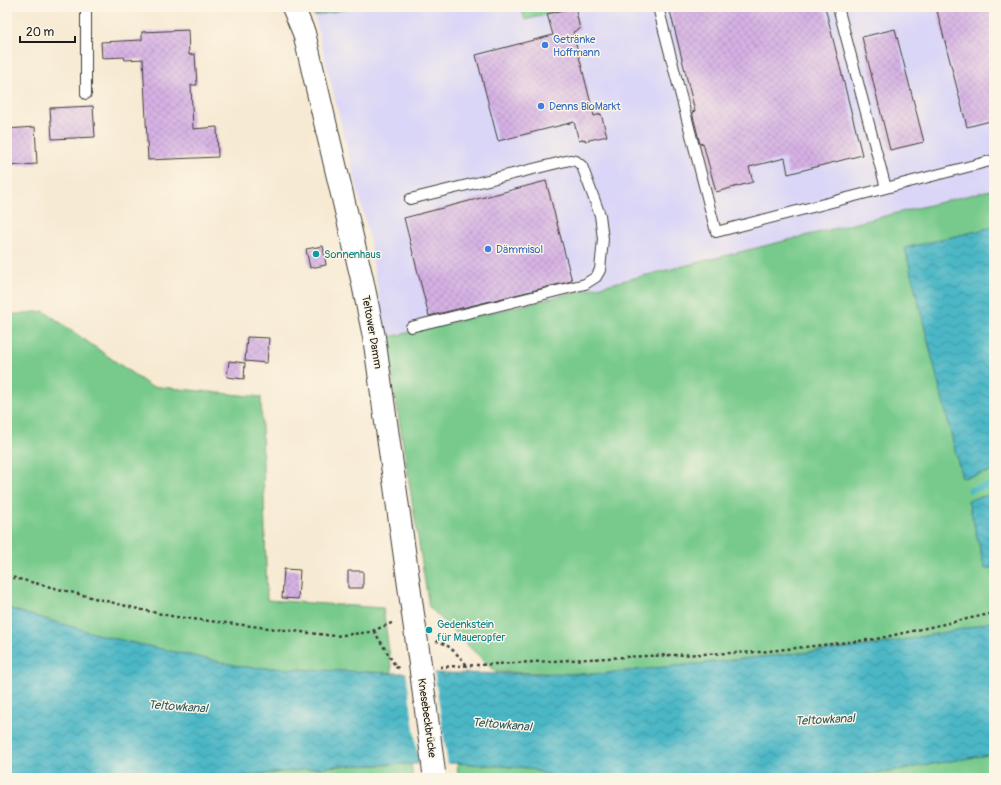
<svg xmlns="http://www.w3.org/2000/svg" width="1001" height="785" viewBox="0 0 1001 785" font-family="Pangolin,sans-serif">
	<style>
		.built { fill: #dad6f7 }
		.green { fill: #78ca8c; stroke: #4a7354 }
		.water { fill: url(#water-waves); stroke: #346a71 }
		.pier { fill: #f7ead3 }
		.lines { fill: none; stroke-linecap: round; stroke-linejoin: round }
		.stream { stroke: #4bb7c6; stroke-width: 5.5 }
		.building { fill: url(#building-cross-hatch) }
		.service-casing { stroke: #3d3b37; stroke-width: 12 }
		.secondary-casing { stroke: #3d3b37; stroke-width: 24 }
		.path { stroke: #3d3b37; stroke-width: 2.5; stroke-dasharray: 3 3; stroke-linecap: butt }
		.service { stroke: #fff; stroke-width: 10 }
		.secondary { stroke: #fff; stroke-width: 22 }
		.secondary-bridge-casing { stroke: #3d3b37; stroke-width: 24; stroke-linecap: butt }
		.secondary-bridge { stroke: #fff; stroke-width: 22 }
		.shop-dot { fill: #3f7fe0; stroke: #fcf5e5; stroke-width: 1.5 }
		.culture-dot { fill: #0f9aa8; stroke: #fcf5e5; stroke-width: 1.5 }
		.labels { text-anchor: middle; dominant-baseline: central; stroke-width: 3; stroke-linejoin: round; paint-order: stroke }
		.shop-label { font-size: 11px; fill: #366cbe; stroke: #fcf5e5; text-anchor: start }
		.culture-label { font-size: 11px; fill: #0d838f; stroke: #fcf5e5; text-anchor: start }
		.street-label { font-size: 11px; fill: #1c1c1c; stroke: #fcf5e5 }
		.water-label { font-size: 12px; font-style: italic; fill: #2f5a60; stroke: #fcf5e5 }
	</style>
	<defs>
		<pattern id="water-waves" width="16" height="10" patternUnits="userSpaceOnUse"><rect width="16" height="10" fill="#4bb7c6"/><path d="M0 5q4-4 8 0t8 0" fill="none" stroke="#3e94a0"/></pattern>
		<pattern id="building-cross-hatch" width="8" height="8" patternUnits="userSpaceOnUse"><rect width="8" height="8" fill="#d5b1e4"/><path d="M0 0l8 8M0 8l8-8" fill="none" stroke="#b698c3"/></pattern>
	</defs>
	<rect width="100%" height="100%" fill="#fcf5e5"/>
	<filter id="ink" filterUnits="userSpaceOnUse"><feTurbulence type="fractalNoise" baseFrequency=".025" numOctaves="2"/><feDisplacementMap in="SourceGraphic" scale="8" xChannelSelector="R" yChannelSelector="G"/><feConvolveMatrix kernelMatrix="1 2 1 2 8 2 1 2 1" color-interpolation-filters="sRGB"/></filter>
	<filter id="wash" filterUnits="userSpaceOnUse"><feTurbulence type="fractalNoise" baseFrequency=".012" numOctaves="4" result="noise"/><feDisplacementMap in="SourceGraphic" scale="16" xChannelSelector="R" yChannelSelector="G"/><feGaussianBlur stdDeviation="0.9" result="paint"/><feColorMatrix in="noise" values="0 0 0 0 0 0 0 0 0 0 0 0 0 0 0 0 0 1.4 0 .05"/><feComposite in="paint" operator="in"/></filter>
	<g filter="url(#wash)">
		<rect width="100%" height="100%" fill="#f7ead3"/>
		<!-- built -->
		<path class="built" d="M312 7H994V189L643 276 386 338 368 232Z"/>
		<!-- green -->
		<path class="green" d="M312 7H351V8L314 16Z
			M521 7H575L525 20Z
			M994 189V227L905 248 962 478 994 471V494L968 500 985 569 994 567V621L963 629 877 645 599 674 495 672 429 607 386 338 643 276Z
			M44 311 150 386 261 397 267 600 383 608 392 673 243 667 107 637 7 608V315Z
			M994 754V778H846Z
			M457 763 528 768 557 778H458Z
			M411 764 413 778H227L336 766Z"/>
		<!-- water -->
		<path class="water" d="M994 227V471L962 478 905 248Z
			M994 494V567L985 569 968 500Z
			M7 608 107 637 243 667 392 673 599 674 877 645 963 629 994 621V754L846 778H557L528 768 457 763 336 766 227 778H7Z"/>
		<!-- pier -->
		<path class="pier" d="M406 671H434L448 765 419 766Z"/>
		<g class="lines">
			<!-- stream -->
			<path class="stream" d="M970 490 994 484"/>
		</g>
		<g id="blocks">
			<!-- building -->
			<path class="building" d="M575 7 580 29 573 32 594 116 601 114 607 136 585 141V139L579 141 574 122 498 141 476 55 553 35 547 14Z
				M669 7H825L862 155 788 174 785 158 749 167 753 182 716 192 703 143 700 144 692 112 695 111Z
				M936 7H994V120L967 127Z
				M895 29 924 142 890 150 862 37Z
				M188 30 189 55 195 54 197 85H191L193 129 217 127 218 157 148 160 143 59 125 60 124 57 102 58 101 42 142 40V32Z
				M93 106 95 137 52 139 50 108Z
				M35 127 37 164 7 166V129Z
				M546 181 572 281 429 316 404 218Z
				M323 246 326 265 310 268 306 249Z
				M247 337 269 338 267 363 245 361Z
				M229 361 245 363 244 379 227 377Z
				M284 569 300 570 298 599 282 598Z
				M348 571H363V588H348Z"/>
		</g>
	</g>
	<g filter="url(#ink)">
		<use href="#blocks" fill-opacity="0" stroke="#3d3b37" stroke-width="1"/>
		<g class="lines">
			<defs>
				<path id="service" d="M86 7V94
					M658 7 716 232 994 160
					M838 7 886 188
					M410 199 570 160 576 161 582 166 600 215 603 239 600 270 596 277 585 284 411 327"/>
				<path id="secondary" d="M293 7 304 33 362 279 374 337 420 664"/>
			</defs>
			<!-- service casing -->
			<use href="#service" class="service-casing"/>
			<!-- secondary casing -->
			<use href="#secondary" class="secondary-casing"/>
			<!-- path -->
			<path class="path" d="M7 576 138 609 176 617 335 636 370 632 394 622
				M374 631 396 667 401 669
				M436 641C449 643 459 657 468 666
				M440 667 645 656 760 652 876 639 994 613"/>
			<!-- service -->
			<use href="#service" class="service"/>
			<!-- secondary -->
			<use href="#secondary" class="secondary"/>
			<defs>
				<path id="secondary-bridge" d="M420 664 434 772"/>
			</defs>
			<!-- secondary-bridge casing -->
			<use href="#secondary-bridge" class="secondary-bridge-casing"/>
			<!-- secondary-bridge -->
			<use href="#secondary-bridge" class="secondary-bridge"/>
		</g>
	</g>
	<!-- markers -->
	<g class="shop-dot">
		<circle cx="545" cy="45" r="4"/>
		<circle cx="541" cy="106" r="4"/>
		<circle cx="488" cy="249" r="4"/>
	</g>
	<g class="culture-dot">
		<circle cx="316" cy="254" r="4"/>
		<circle cx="429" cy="630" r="4"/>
	</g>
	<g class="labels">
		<!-- shop labels -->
		<g class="shop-label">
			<text x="553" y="39">Getränke<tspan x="553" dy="13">Hoffmann</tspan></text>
			<text x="549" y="106">Denns BioMarkt</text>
			<text x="496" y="249">Dämmisol</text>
		</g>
		<!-- culture labels -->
		<g class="culture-label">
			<text x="324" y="254">Sonnenhaus</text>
			<text x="437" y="624">Gedenkstein<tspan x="437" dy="13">für Maueropfer</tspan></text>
		</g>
		<!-- street labels -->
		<g class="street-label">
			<text transform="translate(372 332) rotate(80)">Teltower Damm</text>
			<text transform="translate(427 718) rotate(82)">Knesebeckbrücke</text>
		</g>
		<!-- water labels -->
		<g class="water-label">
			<text transform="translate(178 707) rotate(4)">Teltowkanal</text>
			<text transform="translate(825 720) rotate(-3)">Teltowkanal</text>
			<text transform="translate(502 725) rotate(5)">Teltowkanal</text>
		</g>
	</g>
	<!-- margin -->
	<rect width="1001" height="785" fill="none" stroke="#fcf5e5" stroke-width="24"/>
	<!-- scale -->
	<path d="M20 36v6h55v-6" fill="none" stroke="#1c1c1c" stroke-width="2"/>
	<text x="26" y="36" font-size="12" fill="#1c1c1c" stroke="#fcf5e5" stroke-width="3" paint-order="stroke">20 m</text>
</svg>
